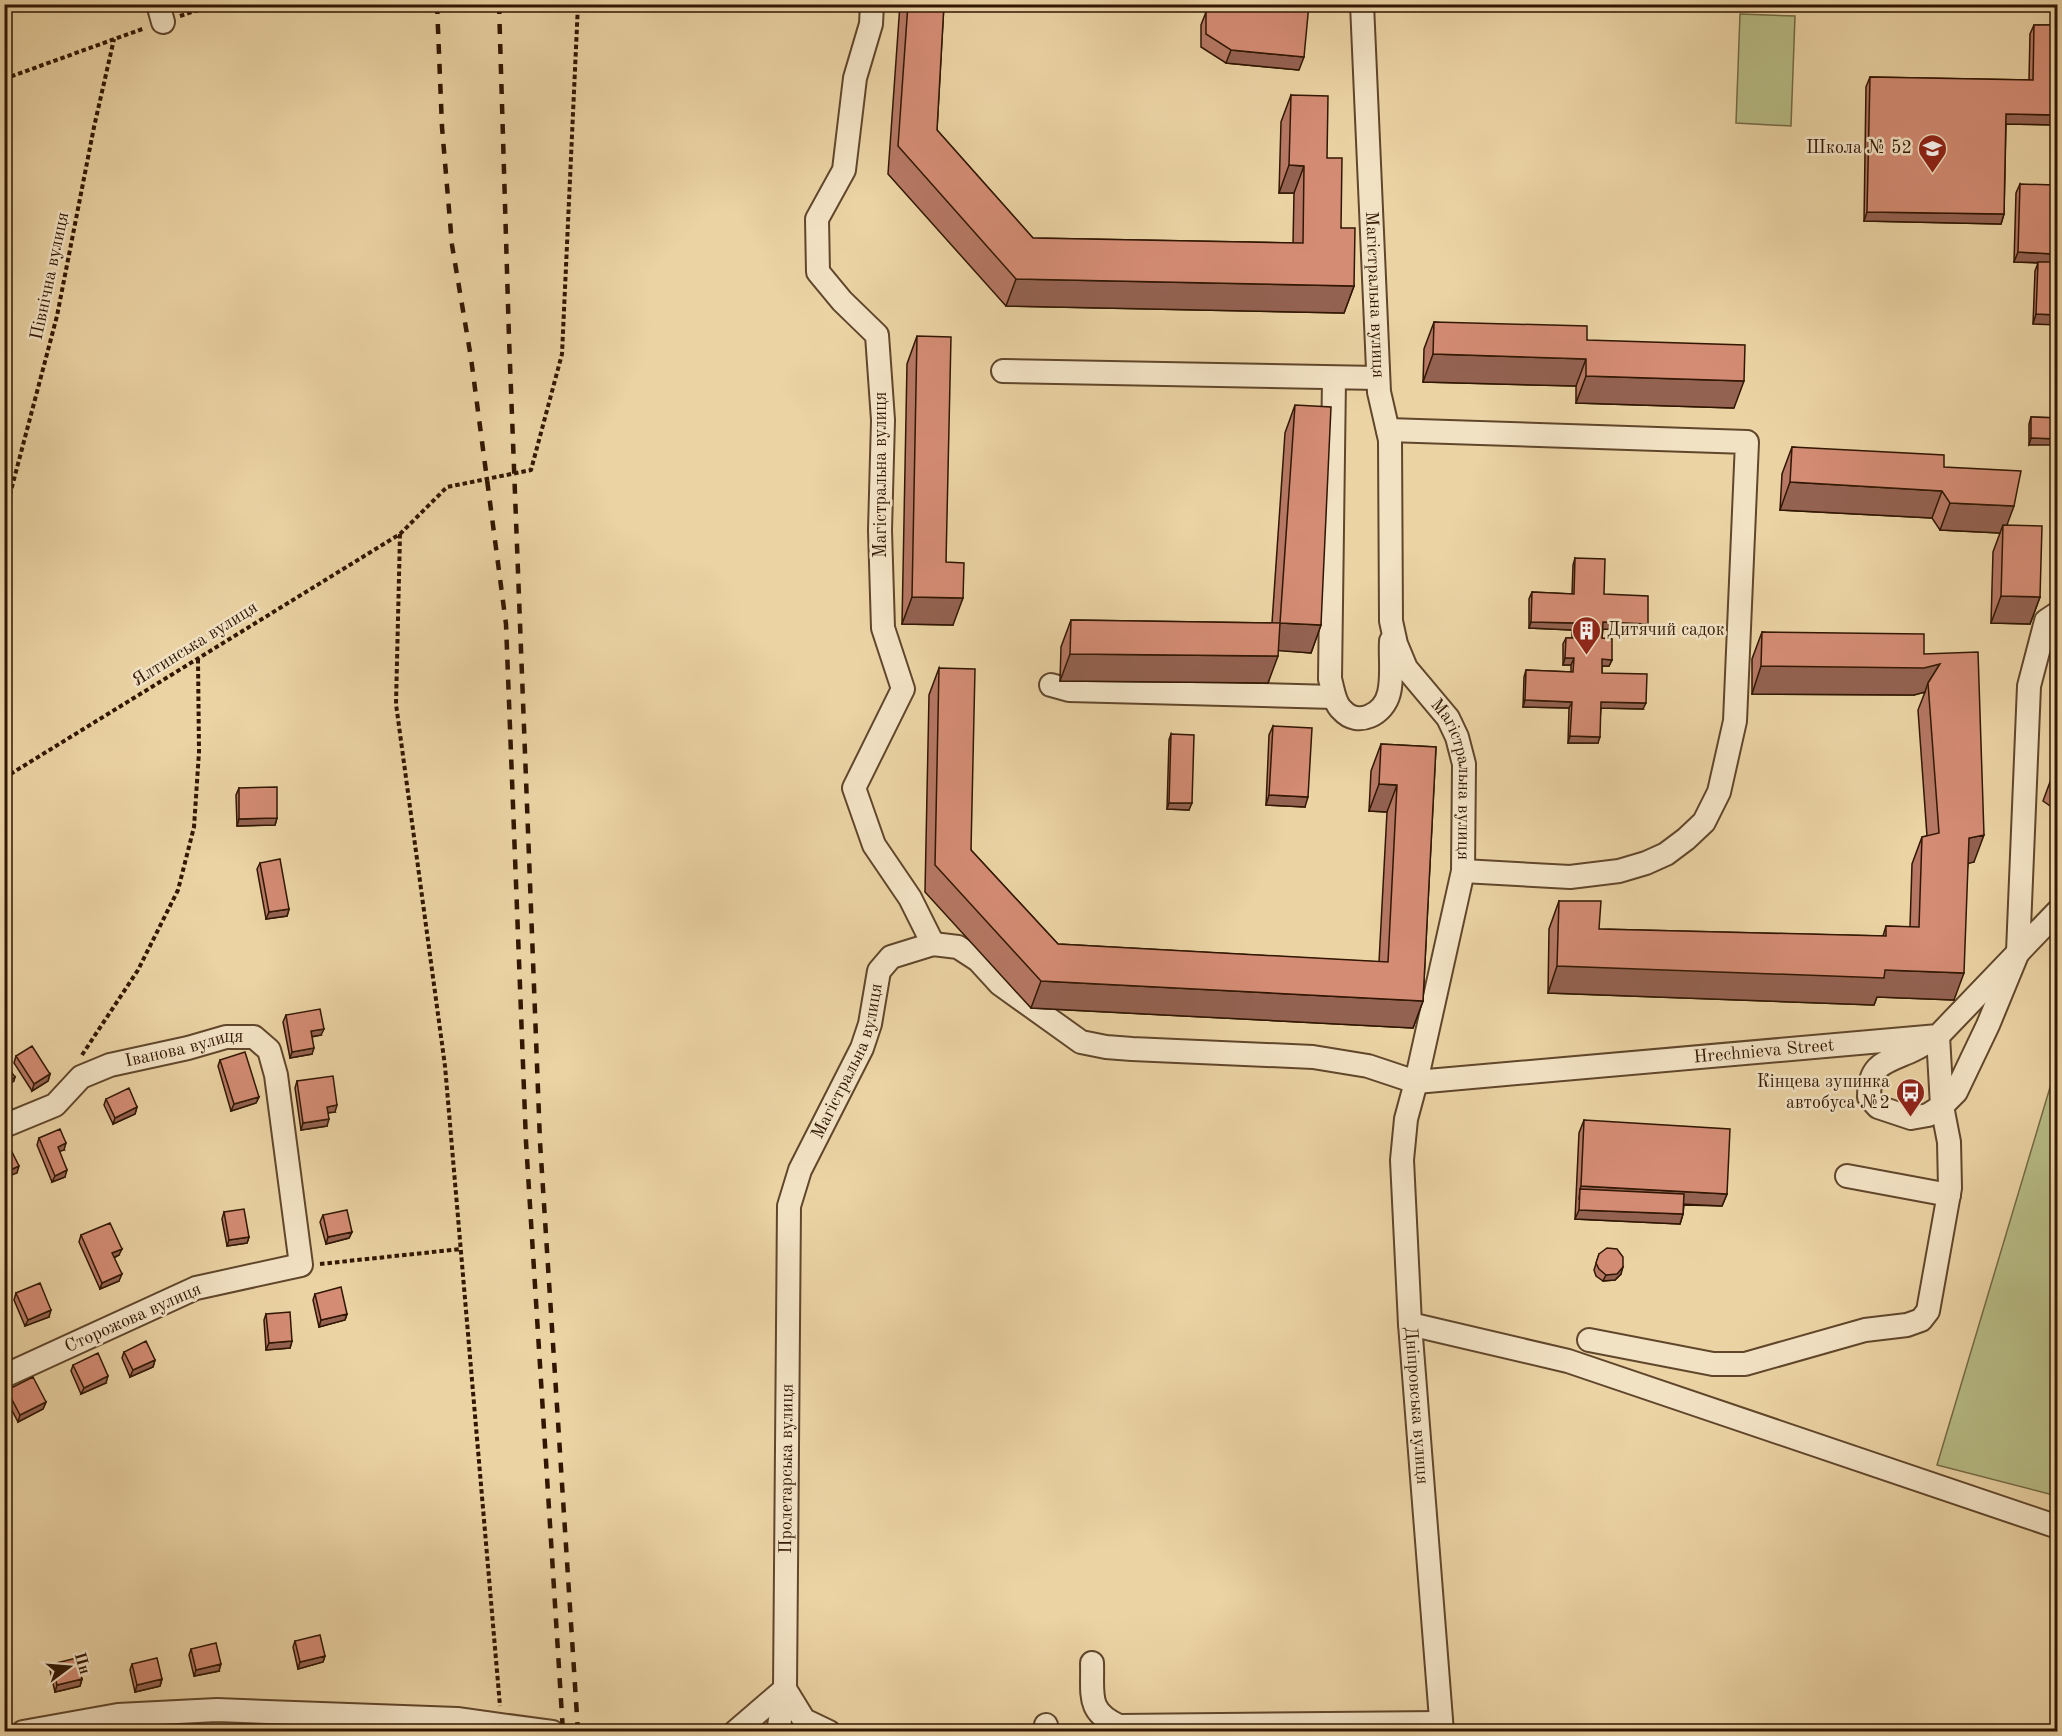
<svg xmlns="http://www.w3.org/2000/svg" width="2062" height="1736" viewBox="0 0 2062 1736" font-family="'Old Standard TT',serif">
	<style>
		.green { fill: #b7bc86; stroke: #746a44; stroke-width: 1.5 }
		.lines { fill: none; stroke-linecap: round; stroke-linejoin: round }
		.minor-casing { stroke: #60462b; stroke-width: 26 }
		.path { stroke: #311703; stroke-width: 4; stroke-dasharray: 4.5 3; stroke-linecap: butt }
		.minor { stroke: #f2e2c4; stroke-width: 22 }
		.rail { stroke: #311703; stroke-width: 4.5; stroke-dasharray: 10 10; stroke-linecap: butt }
		.wall { fill: #b67864; stroke: #311703; stroke-width: 1.5 }
		.shaded-wall { fill: #946251; stroke: #311703; stroke-width: 1.5 }
		.building { fill: #d48c74; stroke: #311703; stroke-width: 1.5 }
		.labels { text-anchor: middle; dominant-baseline: central; stroke-width: 5; stroke-linejoin: round; paint-order: stroke }
		.poi-label { font-size: 18px; fill: #311703; stroke: #f2e2c4; text-anchor: end }
		.street-label { font-size: 18px; fill: #311703; stroke: #f2e2c4 }
	</style>
	<rect width="100%" height="100%" fill="#ebd3a4"/>
	<filter id="stains"><feTurbulence type="fractalNoise" baseFrequency=".00333" numOctaves="4"/><feColorMatrix values="0 0 0 0 .2 0 0 0 0 .09 0 0 0 0 .02 0 0 0 .5 -.17"/></filter>
	<radialGradient id="worn" r=".72"><stop offset=".6" stop-color="#630" stop-opacity="0"/><stop offset="1" stop-color="#630" stop-opacity=".3"/></radialGradient>
	<!-- green -->
	<path class="green" d="M1740 14 1795 16 1791 126 1736 123Z
		M2057 1064V1496L1937 1465Z"/>
	<g class="lines">
		<defs>
			<g id="minor">
				<path d="M158 4 163 22"/>
				<path d="M872 4 871 24 855 78 844 170 817 219 818 272 842 301 877 335 883 420 880 530 883 628 903 689 854 788 874 845 910 898 933 944"/>
				<path id="s1" d="M1362 4 1379 392 1390 440 1391 621 1396 644 1406 668 1448 718 1457 737 1464 764 1463 871 1416 1082 1406 1119 1402 1160 1410 1324 1442 1732"/>
				<path d="M1003 371 1378 378"/>
				<path d="M1334 379 1330 679C1333 689 1334 703 1342 710 1358 728 1384 714 1389 693 1393 677 1390 657 1391 641"/>
				<path d="M1388 430 1747 442 1735 721 1719 792 1704 822 1686 839 1666 854 1646 863 1619 871 1570 877 1463 871"/>
				<path d="M1051 685 1069 690 1334 697"/>
				<path id="s2" d="M4 1126 55 1105 81 1077 110 1065 188 1048 226 1037H254L269 1050 276 1075 301 1265 196 1288 4 1376"/>
				<path d="M1847 1176 1949 1195"/>
				<path d="M1410 1324 1568 1361 2058 1527"/>
				<path d="M1589 1340 1713 1364H1745L1865 1330 1907 1325 1921 1320 1928 1311 1950 1188 1949 1142 1942 1106 1938 1036C1929 1041 1919 1048 1909 1052 1883 1063 1869 1065 1869 1097L1878 1107 1911 1118 1928 1115 1942 1106 1956 1092 1988 1025 2018 952 2029 686 2046 621 2058 613"/>
				<path d="M1092 1663C1093 1695 1086 1711 1119 1726L1441 1723"/>
				<path d="M23 1732 118 1715 217 1710 457 1719 552 1732"/>
				<path d="M735 1732 785 1689 804 1720 829 1732"/>
				<path id="s3" d="M778 1732 785 1689 789 1206 800 1170 862 1048 870 1024 879 971 891 957 933 944 958 947 978 960 1000 984 1081 1042 1106 1047 1132 1049 1313 1057 1368 1066 1416 1082 1938 1036 2058 911"/>
				<path d="M1045 1732 1046 1725"/>
			</g>
		</defs>
		<!-- minor casing -->
		<use href="#minor" class="minor-casing"/>
		<!-- path -->
		<path class="path" d="M180 16 216 4
			M4 79 145 28
			M4 517 57 316 94 127 114 39
			M400 534 396 704 445 1066 500 1706
			M4 778 400 534 447 487 531 470 562 354 578 4
			M82 1055 138 970 178 890 194 827 199 752 198 659
			M320 1264 461 1249"/>
		<!-- minor -->
		<use href="#minor" class="minor"/>
		<!-- rail -->
		<path class="rail" d="M437 4 442 127 452 245 471 358 506 624 526 1142 563 1732
			M499 4 509 338 540 1142 578 1732"/>
	</g>
	<!-- wall -->
	<path class="wall" d="M900 4H944L937 130 1033 238 1293 243 1294 193H1279L1281 122 1291 95 1327 158 1341 228 1354 286 1344 313 1006 306 888 174Z
		M1206 12 1299 70 1226 63 1201 47V25Z
		M2034 25H2058V125L2006 124 2004 214 2001 224 1864 221 1866 87 1870 77 2029 80 2030 34Z
		M2020 184 2050 262H2058L2033 324 2035 271 2038 263 2014 262 2016 193Z
		M1434 322 1587 340 1734 408 1576 403V386L1423 382 1424 349Z
		M917 336 946 562 953 625 902 624 907 364Z
		M1295 405 1321 625 1311 653 1278 650 1268 683 1060 681 1061 647 1071 620 1272 623 1285 433Z
		M2031 417 2058 418 2029 445V424Z
		M1792 447 1944 467 2007 525 2040 597 2030 624 1991 623 1993 552 2000 533 1940 530 1932 518 1780 510 1782 474Z
		M1575 558 1604 594 1645 630 1603 629 1602 638 1612 660 1609 666H1602V673L1643 709 1601 708 1598 743H1568L1569 708 1523 707 1524 677 1526 670 1571 672V665H1563V644L1566 638H1572V630L1529 628V599L1532 592 1572 594 1573 565Z
		M1762 632 1924 654 1974 862 1968 863 1954 1000 1877 997 1874 1005 1548 993 1549 929 1559 901 1599 929 1883 936 1886 926 1910 927 1912 864 1922 837 1927 836 1918 710 1925 692 1914 695 1752 694V659Z
		M939 668 971 850 1058 944 1379 962 1387 812 1369 811 1371 771 1381 744 1436 747 1423 1001 1413 1028 1031 1008 925 892 929 695Z
		M1273 726 1305 807 1266 805 1269 735Z
		M1171 734 1189 810 1167 809 1169 740Z
		M2058 776V815L2053 808 2043 801 2050 782Z
		M239 788 277 818 275 825 237 826 236 795Z
		M260 863 289 909 287 916 266 919 257 869Z
		M286 1015 321 1035 312 1037V1054L290 1058 283 1022Z
		M16 1056 50 1074 48 1081 32 1091 14 1063Z
		M220 1060 259 1097 256 1103 231 1111 218 1066Z
		M297 1081 335 1112 328 1113 327 1126 301 1130 295 1088Z
		M106 1099 137 1107 135 1114 113 1124 104 1105Z
		M1584 1120 1727 1194 1722 1206 1684 1205 1683 1214 1680 1224 1575 1219 1579 1133Z
		M39 1138 64 1150 59 1151 65 1177 52 1182 37 1145Z
		M224 1212 249 1237 247 1243 227 1246 222 1219Z
		M323 1215 352 1232 349 1238 326 1244 320 1222Z
		M81 1235 119 1255 114 1258 119 1281 100 1289 79 1242Z
		M1599 1254 1621 1274 1615 1280 1603 1281 1596 1276 1594 1270Z
		M16 1293 49 1317 25 1326 14 1300Z
		M315 1294 347 1314 345 1320 319 1327 313 1300Z
		M266 1314 292 1341 290 1348 266 1350 264 1320Z
		M124 1352 155 1360 153 1367 130 1377 122 1358Z
		M73 1365 106 1383 81 1394 71 1371Z
		M7 1390 46 1402 43 1409 18 1422 5 1397Z
		M295 1641 325 1656 323 1662 298 1669 293 1647Z
		M191 1649 219 1671 194 1676 189 1655Z
		M52 1664 82 1679 80 1686 55 1692 50 1670Z
		M132 1664 162 1679 160 1686 135 1692 130 1670Z"/>
	<!-- shaded-wall -->
	<path class="shaded-wall" d="M1231 50 1304 57 1299 70 1226 63Z
		M2006 114 2058 115V125L2003 124Z
		M1289 165 1304 166 1294 193H1279Z
		M1867 212 2004 214 2001 224 1864 221Z
		M2018 252 2053 254 2050 263 2014 262Z
		M1016 279 1354 286 1344 313 1006 306Z
		M2036 314 2058 315V325L2033 324Z
		M1433 354 1586 359 1576 386 1423 382Z
		M1586 376 1744 381 1734 408 1576 403Z
		M2031 438 2058 439V445H2029Z
		M1790 482 1942 491 1932 518 1780 510Z
		M1950 503 2014 506 2004 533 2003 525 2000 533 1940 530Z
		M2001 596 2040 597 2030 624 1991 623Z
		M912 597 963 598 953 625 902 624Z
		M1531 622 1575 623 1572 630 1529 628Z
		M1603 622 1648 624 1645 630 1600 629Z
		M1280 623 1321 625 1311 653 1270 650Z
		M1070 654 1278 656 1268 683 1060 681Z
		M1565 658H1574L1571 665H1563Z
		M1602 659 1612 660 1609 666H1600Z
		M1940 664 1928 683 1925 692 1914 695 1752 694 1761 666Z
		M1525 700 1572 702 1569 708 1523 707Z
		M1601 702 1646 703 1643 709 1599 708Z
		M1570 736 1600 737 1598 743H1568Z
		M1379 784 1397 785 1387 812 1369 811Z
		M1269 795 1308 797 1305 807 1266 805Z
		M1169 803H1192L1189 810 1167 809Z
		M277 818 275 825 237 826 239 819Z
		M1984 835 1974 862 1959 866 1969 838Z
		M289 909 287 916 266 919 269 912Z
		M1557 966 1885 970 1964 973 1954 1000 1877 997 1874 1005 1548 993Z
		M1041 981 1423 1001 1413 1028 1031 1008Z
		M324 1029 321 1035 309 1037 311 1031Z
		M314 1048 312 1054 290 1058 292 1052Z
		M50 1074 48 1081 32 1091 34 1084Z
		M15 1077 14 1081 4 1088V1085Z
		M259 1097 256 1103 231 1111 234 1104Z
		M337 1105 335 1112 325 1113 327 1107Z
		M137 1107 135 1114 113 1124 115 1118Z
		M329 1119 327 1126 301 1130 303 1123Z
		M66 1143 64 1150 55 1153 58 1147Z
		M19 1166 17 1173 4 1178V1173Z
		M67 1170 65 1177 52 1182 55 1176Z
		M1581 1186 1727 1194 1722 1206 1579 1199 1580 1189Z
		M1579 1210 1683 1214 1680 1224 1575 1219Z
		M352 1232 349 1238 326 1244 328 1237Z
		M249 1237 247 1243 227 1246 229 1240Z
		M122 1249 119 1255 110 1259 112 1253Z
		M1623 1267 1621 1274 1615 1280 1603 1281 1606 1275Z
		M122 1274 119 1281 100 1289 102 1283Z
		M51 1310 49 1317 25 1326 28 1320Z
		M347 1314 345 1320 319 1327 321 1320Z
		M292 1341 290 1348 266 1350 269 1343Z
		M155 1360 153 1367 130 1377 133 1370Z
		M108 1376 106 1383 81 1394 84 1388Z
		M46 1402 43 1409 18 1422 20 1415Z
		M325 1656 323 1662 298 1669 300 1662Z
		M221 1664 219 1671 194 1676 196 1670Z
		M82 1679 80 1686 55 1692 57 1685Z
		M162 1679 160 1686 135 1692 137 1685Z"/>
	<!-- building -->
	<path class="building" d="M908 4H944L937 130 1033 238 1303 243 1304 166 1289 165 1291 95 1328 96 1327 158H1342L1341 228H1355L1354 286 1016 279 898 146Z
		M1210 4H1309L1304 57 1231 50 1206 34V12Z
		M2034 25H2058V115L2006 114 2004 214 1867 212 1870 77 2033 80Z
		M2020 184 2055 185 2053 254 2018 252Z
		M2038 262H2058V315L2036 314Z
		M1434 322 1587 326V340L1745 345 1744 381 1586 376V359L1433 354Z
		M917 336 951 337 946 562 964 563 963 598 912 597Z
		M1295 405 1331 407 1321 625 1280 623Z
		M2031 417 2058 418V439L2031 438Z
		M1792 447 1944 455V467L2021 471 2014 506 1950 503 1942 491 1790 482Z
		M2003 525 2042 526 2040 597 2001 596Z
		M1575 558 1605 559 1604 594 1648 596V624L1603 622 1602 638 1612 639V660L1602 659V673L1647 674 1646 703 1601 702 1600 737 1570 736 1572 702 1525 700 1526 670 1573 672 1574 658H1565L1566 638H1574L1575 623 1531 622 1532 592 1574 594Z
		M1071 620 1280 623 1278 656 1070 654Z
		M1762 632 1924 634V654L1978 652 1984 835 1969 838 1964 973 1885 970 1884 978 1557 966 1559 901H1601L1599 929 1886 936V926L1919 927 1922 837 1939 833 1928 683 1940 664 1924 668 1761 666Z
		M939 668 975 669 971 850 1058 944 1388 962 1397 785 1379 784 1381 744 1436 747 1423 1001 1041 981 935 865Z
		M1273 726 1312 728 1308 797 1269 795Z
		M1171 734 1194 735 1192 803H1169Z
		M2058 776V788L2050 782Z
		M277 787V818L239 819V788Z
		M280 859 289 909 269 912 260 863Z
		M320 1009 324 1029 311 1031 314 1048 292 1052 286 1015Z
		M32 1046 50 1074 34 1084 16 1056Z
		M245 1052 259 1097 234 1104 220 1060Z
		M4 1062 15 1077 4 1085Z
		M333 1076 337 1105 327 1107 329 1119 303 1123 297 1081Z
		M129 1088 137 1107 115 1118 106 1099Z
		M1584 1120 1730 1129 1727 1194 1581 1186Z
		M60 1129 66 1143 58 1147 67 1170 55 1176 39 1138Z
		M10 1148 19 1166 4 1173V1150Z
		M1580 1189 1684 1194 1683 1214 1579 1210Z
		M244 1209 249 1237 229 1240 224 1212Z
		M347 1210 352 1232 328 1237 323 1215Z
		M110 1223 122 1249 112 1253 122 1274 102 1283 81 1235Z
		M1607 1248 1617 1249 1623 1257V1267L1617 1274 1606 1275 1599 1269 1596 1263 1599 1254Z
		M40 1283 51 1310 28 1320 16 1293Z
		M341 1287 347 1314 321 1320 315 1294Z
		M290 1312 292 1341 269 1343 266 1314Z
		M146 1341 155 1360 133 1370 124 1352Z
		M98 1353 108 1376 84 1388 73 1365Z
		M33 1377 46 1402 20 1415 7 1390Z
		M320 1635 325 1656 300 1662 295 1641Z
		M216 1643 221 1664 196 1670 191 1649Z
		M77 1658 82 1679 57 1685 52 1664Z
		M157 1658 162 1679 137 1685 132 1664Z"/>
	<!-- icons -->
	<defs>
		<symbol id="school-pin" viewBox="-11 -11 22 30"><path d="M0 17L-7.5 6A9.5 9.5 0 1 1 7.5 6Z" fill="#8f2418" stroke="#f2e2c4"/><path d="M0-5L7-2L0 1L-7-2ZM-4 1L0 2.5L4 1V4Q0 6-4 4Z" fill="#fff"/></symbol>
		<symbol id="building-pin" viewBox="-11 -11 22 30"><path d="M0 17L-7.5 6A9.5 9.5 0 1 1 7.5 6Z" fill="#8f2418" stroke="#f2e2c4"/><path d="M-4-6H4V6H1V3H-1V6H-4ZM-2.5-4.3h1.7v1.8h-1.7ZM.8-4.3h1.7v1.8H.8ZM-2.5-1h1.7V.8h-1.7ZM.8-1h1.7V.8H.8Z" fill="#fff"/></symbol>
		<symbol id="bus-pin" viewBox="-11 -11 22 30"><path d="M0 17L-7.5 6A9.5 9.5 0 1 1 7.5 6Z" fill="#8f2418" stroke="#f2e2c4"/><path d="M-5-6H5V4H4V6H2V4H-2V6H-4V4H-5ZM-3.5-4V0h7V-4ZM-3.5 1.2v1.5H-2V1.2ZM2 1.2v1.5H3.5V1.2Z" fill="#fff"/></symbol>
	</defs>
	<g fill-rule="evenodd">
		<use href="#school-pin" x="1916" y="132" width="33" height="45"/>
		<use href="#building-pin" x="1570" y="614" width="33" height="45"/>
		<use href="#bus-pin" x="1894" y="1076" width="33" height="45"/>
	</g>
	<g class="labels">
		<!-- poi labels -->
		<g class="poi-label">
			<text x="1912" y="148">Школа № 52</text>
			<text x="1607" y="630" text-anchor="start">Дитячий садок</text>
			<text x="1890" y="1082">Кінцева зупинка<tspan x="1890" dy="21">автобуса №2</tspan></text>
		</g>
		<!-- street labels -->
		<g class="street-label">
			<text transform="translate(50 276) rotate(-78)">Північна вулиця</text>
			<text stroke="none"><textPath href="#s1" startOffset="291">Магістральна вулиця</textPath></text>
			<text transform="translate(881 475) rotate(-90)">Магістральна вулиця</text>
			<text transform="translate(195 644) rotate(-32)">Ялтинська вулиця</text>
			<text stroke="none"><textPath href="#s1" startOffset="795">Магістральна вулиця</textPath></text>
			<text stroke="none"><textPath href="#s2" startOffset="201">Іванова вулиця</textPath></text>
			<text stroke="none"><textPath href="#s3" startOffset="1712">Hrechnieva Street</textPath></text>
			<text stroke="none"><textPath href="#s3" startOffset="684">Магістральна вулиця</textPath></text>
			<text transform="translate(133 1318) rotate(-24)">Сторожова вулиця</text>
			<text stroke="none"><textPath href="#s1" startOffset="1431">Дніпровська вулиця</textPath></text>
			<text stroke="none"><textPath href="#s3" startOffset="264">Пролетарська вулиця</textPath></text>
		</g>
	</g>
	<!-- margin -->
	<rect width="2062" height="1736" fill="none" stroke="#ebd3a4" stroke-width="24"/>
	<rect x="6" y="6" width="2050" height="1724" fill="none" stroke="#311703" stroke-width="3"/>
	<rect x="12" y="12" width="2038" height="1712" fill="none" stroke="#311703" stroke-width="1.5"/>
	<!-- north arrow -->
	<g transform="translate(69 1667) rotate(74)" stroke="#f2e2c4" stroke-width="4.5" paint-order="stroke">
	<path d="M0-4.5L10 22L0 15L-10 22Z" fill="#311703"/>
	<text y="-9" font-size="16" font-weight="bold" text-anchor="middle" fill="#311703">Пн</text>
	</g>
	<rect width="100%" height="100%" filter="url(#stains)"/>
	<rect width="100%" height="100%" fill="url(#worn)"/>
</svg>
